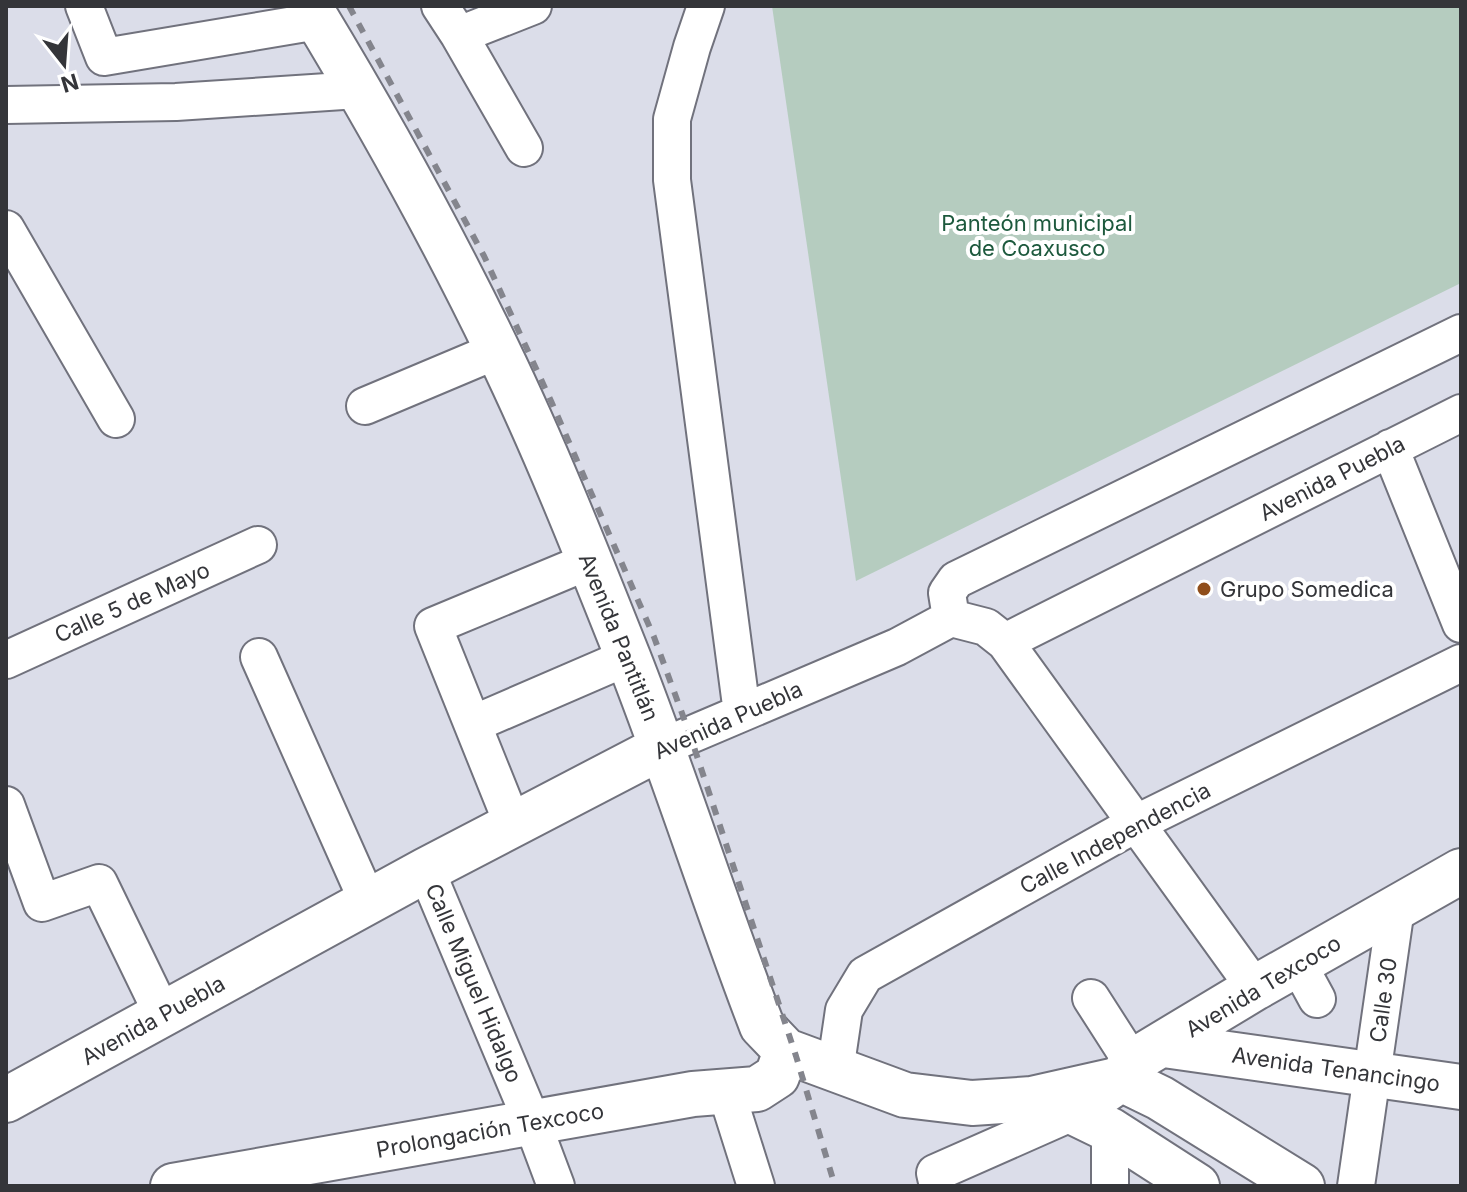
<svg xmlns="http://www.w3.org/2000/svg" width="1467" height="1192" viewBox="0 0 1467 1192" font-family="Inter,sans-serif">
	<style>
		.green { fill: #b5ccbf }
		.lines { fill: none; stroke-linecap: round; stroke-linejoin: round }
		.minor-casing { stroke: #71727d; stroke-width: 40 }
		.major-casing { stroke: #71727d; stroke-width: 48 }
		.minor { stroke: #fff; stroke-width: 36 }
		.major { stroke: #fff; stroke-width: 44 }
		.rail { stroke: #84858d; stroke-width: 6; stroke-dasharray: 10 10; stroke-linecap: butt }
		.poi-dot { fill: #904e1b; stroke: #fff; stroke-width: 3 }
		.labels { text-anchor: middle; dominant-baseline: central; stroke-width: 8; stroke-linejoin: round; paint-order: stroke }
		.park-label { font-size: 22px; fill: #1d593d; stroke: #fff }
		.street-label { font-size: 22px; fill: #343539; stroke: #fff }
		.poi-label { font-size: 22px; fill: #343539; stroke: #fff; text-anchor: start }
	</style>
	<rect width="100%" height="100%" fill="#dbdde9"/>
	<!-- green -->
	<path class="green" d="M772 6H1461V283L856 581Z"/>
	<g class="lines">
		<defs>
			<path id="minor" d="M84 6 104 57 318 21
				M440 6 459 35 533 6
				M706 6 692 47 672 119V180L742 713
				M459 35 524 148
				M6 105 176 102 358 90
				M6 229 116 419
				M365 406 498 350
				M1390 448 1461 624
				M951 618 947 593 956 580 1461 333
				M1005 642 1461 413
				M259 657 368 902
				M6 660 258 545
				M473 724 628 657
				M662 747 897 647 951 618 986 627 1005 642 1255 988
				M6 805 42 903 99 883 163 1015
				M513 825 433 626 589 561
				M426 870 532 1122 556 1186
				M1298 964 1317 999
				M1091 998 1132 1062
				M835 1071 844 1010 865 975 1137 823 1461 663
				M726 1091 756 1186
				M938 1186 935 1173 1073 1112
				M1110 1186V1130
				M1356 1186 1396 908"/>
			<path id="major" d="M309 6C377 118 441 233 498 351 546 450 587 554 628 657 676 779 715 904 762 1026L786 1051 905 1095 972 1103 1032 1099 1121 1079 1160 1098 1302 1186
				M1164 1045 1461 1087
				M1101 1093 1121 1079 1132 1062 1255 988 1461 871
				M6 1100 426 870 662 747
				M1042 1102 1073 1112 1110 1130 1197 1186
				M173 1186 693 1094 757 1089 777 1076 786 1051"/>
		</defs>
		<!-- minor casing -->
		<use href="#minor" class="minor-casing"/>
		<!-- major casing -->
		<use href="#major" class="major-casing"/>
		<!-- minor -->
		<use href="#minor" class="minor"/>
		<!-- major -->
		<use href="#major" class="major"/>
		<!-- rail -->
		<path class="rail" d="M349 6 484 256 551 401 654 637 690 735 796 1056 835 1186"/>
	</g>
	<!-- markers -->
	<circle class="poi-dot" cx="1204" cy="589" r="8"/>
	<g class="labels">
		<!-- park labels -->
		<g class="park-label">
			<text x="1037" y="223">Panteón municipal<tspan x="1037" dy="25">de Coaxusco</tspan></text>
		</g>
		<!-- street labels -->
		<g class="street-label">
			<text transform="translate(1332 478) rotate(-27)">Avenida Puebla</text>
			<text transform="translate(132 602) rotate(-24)">Calle 5 de Mayo</text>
			<text transform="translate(619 637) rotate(68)">Avenida Pantitlán</text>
			<text transform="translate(728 720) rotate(-24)">Avenida Puebla</text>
			<text transform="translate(1115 838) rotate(-28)">Calle Independencia</text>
			<text transform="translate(474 983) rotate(67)">Calle Miguel Hidalgo</text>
			<text transform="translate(1263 986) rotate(-31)">Avenida Texcoco</text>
			<text transform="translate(1383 1000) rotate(-82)">Calle 30</text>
			<text transform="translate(153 1020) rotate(-29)">Avenida Puebla</text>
			<text transform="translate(1336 1069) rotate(8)">Avenida Tenancingo</text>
			<text transform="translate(490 1130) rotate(-10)">Prolongación Texcoco</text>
		</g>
		<!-- poi labels -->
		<g class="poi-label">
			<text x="1220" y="589">Grupo Somedica</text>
		</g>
	</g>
	<!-- border -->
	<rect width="1467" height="1192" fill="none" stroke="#343539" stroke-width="16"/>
	<!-- north arrow -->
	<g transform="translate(64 64) rotate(163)" stroke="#ffffff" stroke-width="6" paint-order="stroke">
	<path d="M0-6L14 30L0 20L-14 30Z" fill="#343539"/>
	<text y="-12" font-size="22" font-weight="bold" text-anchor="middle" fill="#343539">N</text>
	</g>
</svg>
